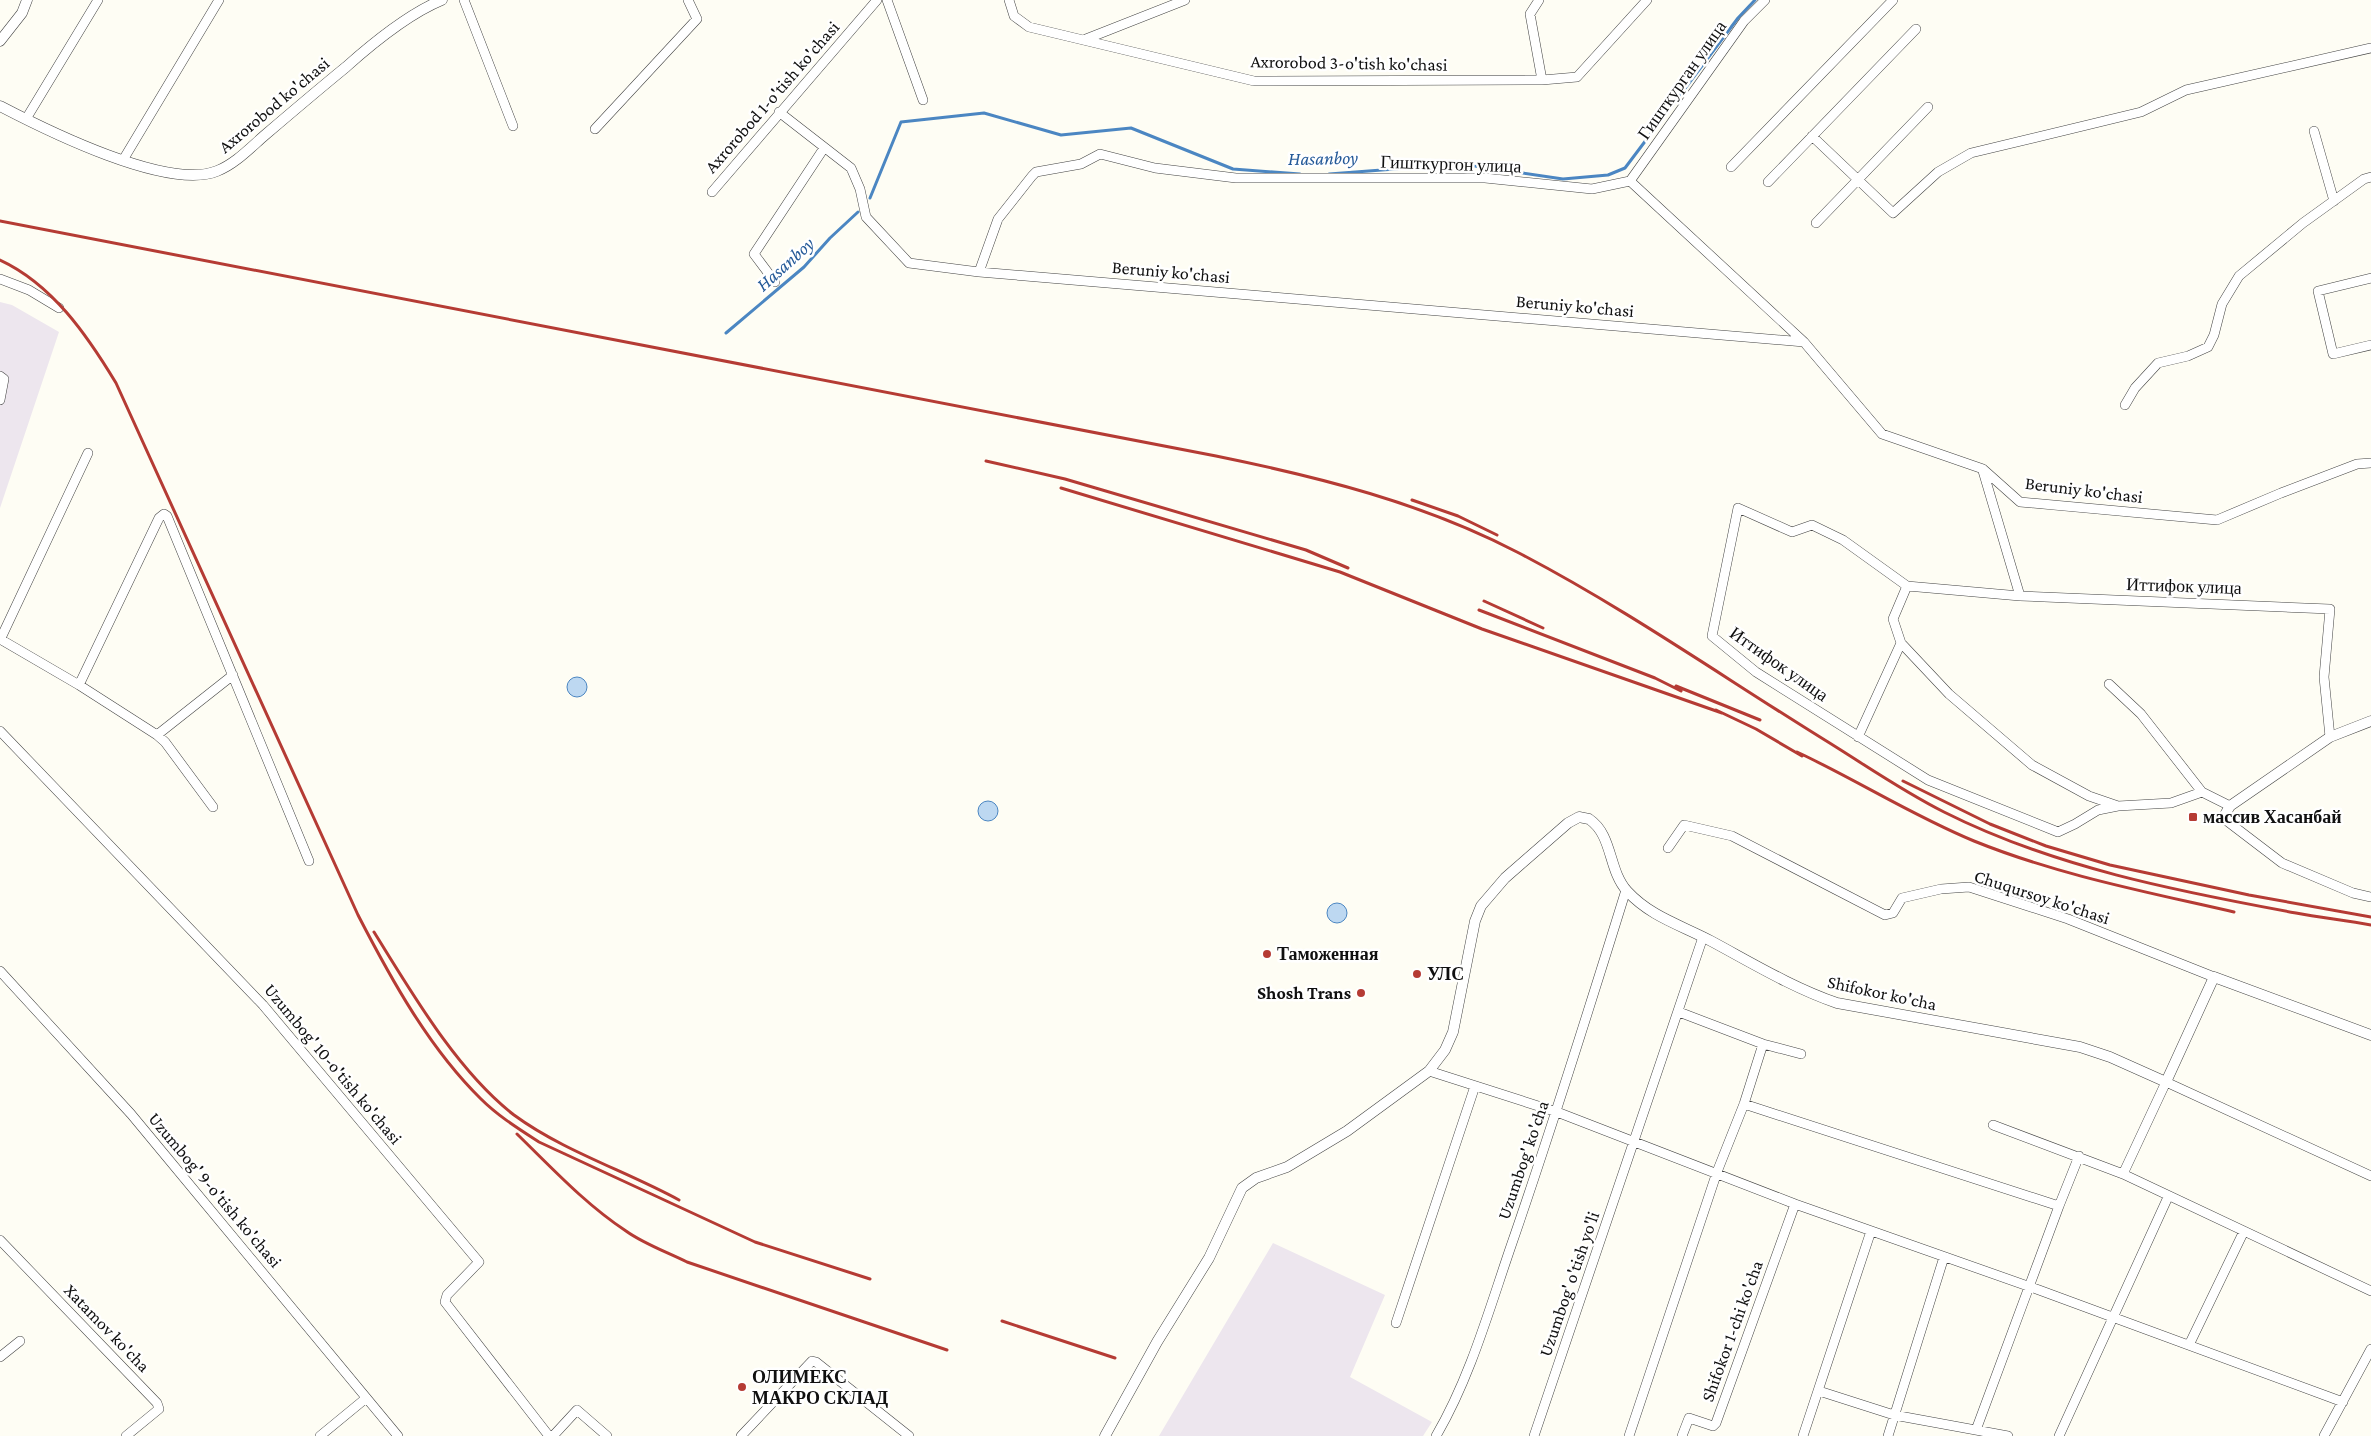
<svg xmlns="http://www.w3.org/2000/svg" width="2371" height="1436" viewBox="0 0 2371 1436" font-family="'Crimson Pro',serif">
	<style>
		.industrial { fill: #ede6ee }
		.water { fill: #bdd8f1; stroke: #4b86c2 }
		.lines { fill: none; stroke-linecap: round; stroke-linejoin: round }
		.stream { stroke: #4b86c2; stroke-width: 3 }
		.minor-casing { stroke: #434343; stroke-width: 10 }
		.tertiary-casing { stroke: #434343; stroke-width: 11 }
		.minor { stroke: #fff; stroke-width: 9 }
		.tertiary { stroke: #fff; stroke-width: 10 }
		.rail { stroke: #b53b34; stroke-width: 3 }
		.poi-dot { fill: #b53b34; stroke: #fff; stroke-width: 2 }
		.labels { text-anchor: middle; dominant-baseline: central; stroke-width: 5; stroke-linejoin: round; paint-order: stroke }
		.street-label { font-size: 18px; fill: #101010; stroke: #fff }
		.poi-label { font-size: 18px; font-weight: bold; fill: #101010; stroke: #fff; text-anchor: start }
		.water-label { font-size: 19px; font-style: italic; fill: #245998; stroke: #fff }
	</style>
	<rect width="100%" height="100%" fill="#fefdf4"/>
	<!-- industrial -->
	<path class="industrial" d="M0 302 12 305 59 332 0 508Z
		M1273 1243 1385 1295 1350 1377 1432 1422 1423 1436H1159Z"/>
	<!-- water -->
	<path class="water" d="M567 687a10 10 0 1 1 20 0a10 10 0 1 1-20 0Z
		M978 811a10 10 0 1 1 20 0a10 10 0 1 1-20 0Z
		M1327 913a10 10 0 1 1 20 0a10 10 0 1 1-20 0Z"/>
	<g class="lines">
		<!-- stream -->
		<path class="stream" d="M1329 174 1461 164 1563 179 1608 175 1625 168 1738 18 1755 0
			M870 198 901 122 984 113 1061 135 1131 128 1233 169 1300 174
			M726 333 804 267 830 238 858 212"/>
		<defs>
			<path id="minor" d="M464 0 513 126
				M887 0 923 100
				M1009 0 1014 16 1029 27 1254 81 1542 80 1577 77 1647 0
				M1539 0 1530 14 1542 80
				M1086 39 1185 0
				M779 112 851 168 860 189 866 217 909 263 979 272 1804 342 1882 434 1983 469 2020 502 2217 520 2281 493 2357 464 2371 463
				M26 119 98 0
				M595 129 697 19 688 0
				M2314 131 2334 201
				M1812 136 1893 213 1938 172 1971 153 2141 112 2186 90 2371 48
				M123 160 219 0
				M1731 167 1893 0
				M1630 181 1804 342
				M1630 181 1744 21 1765 0
				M1768 182 1916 29
				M712 192 877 0
				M1816 223 1928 107
				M979 272 998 219 1032 176 1036 172 1081 164 1100 154 1155 168 1236 178H1485L1592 189 1630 181
				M2371 278 2318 291 2333 354 2371 345
				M0 279 29 290 59 308
				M775 282 754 254 824 148
				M0 376 4 379 0 400
				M2125 405 2135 388 2158 363 2188 356 2208 347 2214 335 2222 304 2239 276 2303 223 2364 179 2371 177
				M1983 471 2020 596
				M1907 586 1893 619 1901 643 1949 694 2032 765 2089 796 2118 806 2171 803 2202 792 2230 806
				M0 639 79 685 157 735 165 742 213 807
				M0 640 88 453
				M2109 684 2141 714 2202 792
				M79 685 159 518 164 514 167 516 309 861
				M0 731 263 1005 479 1262 447 1295 445 1302 549 1436
				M157 735 233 675
				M1858 737 1901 643
				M2118 806 2098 810 2075 824 2058 832 1928 780 1756 672 1712 636 1738 508 1792 532 1812 525 1843 540 1907 586 2020 596 2330 609 2324 677 2330 737
				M2223 818 2282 863 2353 893 2371 897
				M1668 848 1684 825 1732 836 1885 915 1893 913 1902 898 1941 889 1969 887 2068 919 2214 977
				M0 971 131 1114 398 1436
				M1679 1012 1763 1044 1801 1054
				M1429 1071 1557 1112 1795 1204 2039 1290 2343 1402
				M1744 1104 2059 1206 2079 1156
				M1993 1125 2123 1174 2371 1291
				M2123 1174 2166 1082 2371 1176
				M0 1240 157 1403 159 1409 126 1436
				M1396 1323 1475 1086
				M2189 1345 2244 1231
				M0 1357 20 1341
				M1819 1391 1894 1415 2008 1436
				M1976 1430 2059 1206
				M320 1436 365 1399
				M553 1436 577 1410 607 1436
				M741 1436 812 1361 816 1362 909 1436
				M1436 1436C1470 1378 1489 1310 1511 1246 1552 1128 1589 1009 1626 890
				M1534 1436 1703 937
				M1629 1436 1717 1172 1744 1104 1763 1044
				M1682 1436 1689 1418 1713 1426 1716 1423 1795 1204
				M1803 1436 1871 1231
				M1888 1436 1944 1257
				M2059 1436 2168 1197
				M2324 1436 2371 1349"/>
			<path id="tertiary" d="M0 41 22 13 27 0
				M0 106C46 130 168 191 217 171 235 164 250 148 265 135 292 112 319 89 346 67 374 42 408 14 442 0
				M2223 818 2230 806 2330 737 2371 721
				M1105 1436 1157 1342 1209 1258 1242 1188 1256 1178 1287 1167 1347 1131 1429 1071 1445 1050 1453 1032 1475 921 1481 906 1505 878 1568 823 1579 817 1589 819C1613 835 1608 870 1627 891 1651 917 1681 925 1711 941 1752 963 1793 988 1837 1003L2080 1047 2110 1057 2166 1082 2214 977 2371 1035"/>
		</defs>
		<!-- minor casing -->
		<use href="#minor" class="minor-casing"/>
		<!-- tertiary casing -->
		<use href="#tertiary" class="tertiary-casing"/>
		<!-- minor -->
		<use href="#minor" class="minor"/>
		<!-- tertiary -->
		<use href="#tertiary" class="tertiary"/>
		<!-- rail -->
		<path class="rail" d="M0 221 1216 456C1319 477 1423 503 1517 552 1627 609 1730 682 1836 747 1871 769 1906 793 1944 812 2053 867 2176 891 2296 913 2321 918 2346 920 2371 925
			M0 260C52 284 87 335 116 383L358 915C391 979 429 1048 481 1099 498 1116 519 1129 539 1142L755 1242 870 1279
			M986 461 1065 479 1306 550 1348 568
			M1061 488 1340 572 1482 629 1722 713
			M1412 500 1458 516 1497 535
			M1484 601 1543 628
			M1479 610 1655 678 1681 691
			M1676 686 1760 720
			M1716 710 1756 729 1802 756
			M1797 752C1857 780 1913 816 1974 841 2058 875 2147 892 2234 912
			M1903 781 1990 824 2046 846 2110 865 2249 895 2371 917
			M374 932C412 993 457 1071 514 1115 563 1151 626 1171 679 1200
			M517 1134C551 1167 585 1204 626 1231 644 1244 667 1252 687 1262L947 1350
			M1002 1321 1115 1358"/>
	</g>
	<!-- markers -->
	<g class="poi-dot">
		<rect x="2188" y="812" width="10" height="10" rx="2.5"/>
		<circle cx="1267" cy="954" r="5"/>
		<circle cx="1417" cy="974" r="5"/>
		<circle cx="1361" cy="993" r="5"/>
		<circle cx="742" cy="1387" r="5"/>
	</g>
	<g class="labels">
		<!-- street labels -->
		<g class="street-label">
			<text transform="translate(1349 63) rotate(1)">Axrorobod 3-o'tish ko'chasi</text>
			<text transform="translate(1682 80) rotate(-55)">Гишткурган улица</text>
			<text transform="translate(772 97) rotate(-49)">Axrorobod 1-o'tish ko'chasi</text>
			<text transform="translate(274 105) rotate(-40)">Axrorobod ko'chasi</text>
			<text transform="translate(1451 164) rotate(2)">Гишткургон улица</text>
			<text transform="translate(1171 272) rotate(5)">Beruniy ko'chasi</text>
			<text transform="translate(1575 306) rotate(5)">Beruniy ko'chasi</text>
			<text transform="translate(2084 490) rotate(7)">Beruniy ko'chasi</text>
			<text transform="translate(2184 586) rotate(2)">Иттифок улица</text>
			<text transform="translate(1779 664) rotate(35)">Иттифок улица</text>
			<text transform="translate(2042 897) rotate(18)">Chuqursoy ko'chasi</text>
			<text transform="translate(1882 993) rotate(12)">Shifokor ko'cha</text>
			<text transform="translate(333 1064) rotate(50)">Uzumbog' 10-o'tish ko'chasi</text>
			<text transform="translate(1523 1160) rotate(-71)">Uzumbog' ko'cha</text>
			<text transform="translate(215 1190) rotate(50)">Uzumbog' 9-o'tish ko'chasi</text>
			<text transform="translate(1569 1284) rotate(-71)">Uzumbog' o'tish yo'li</text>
			<text transform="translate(107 1328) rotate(46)">Xatamov ko'cha</text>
			<text transform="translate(1732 1331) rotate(-70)">Shifokor 1-chi ko'cha</text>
		</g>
		<!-- poi labels -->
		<g class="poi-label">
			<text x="2203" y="817">массив Хасанбай</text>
			<text x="1277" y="954">Таможенная</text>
			<text x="1427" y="974">УЛС</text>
			<text x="1351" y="993" text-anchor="end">Shosh Trans</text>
			<text x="752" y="1377">ОЛИМЕКС<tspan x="752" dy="21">МАКРО СКЛАД</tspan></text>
		</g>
		<!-- water labels -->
		<g class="water-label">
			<text transform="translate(1323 158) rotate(-1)">Hasanboy</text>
			<text transform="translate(785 264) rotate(-42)">Hasanboy</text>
		</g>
	</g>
</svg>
